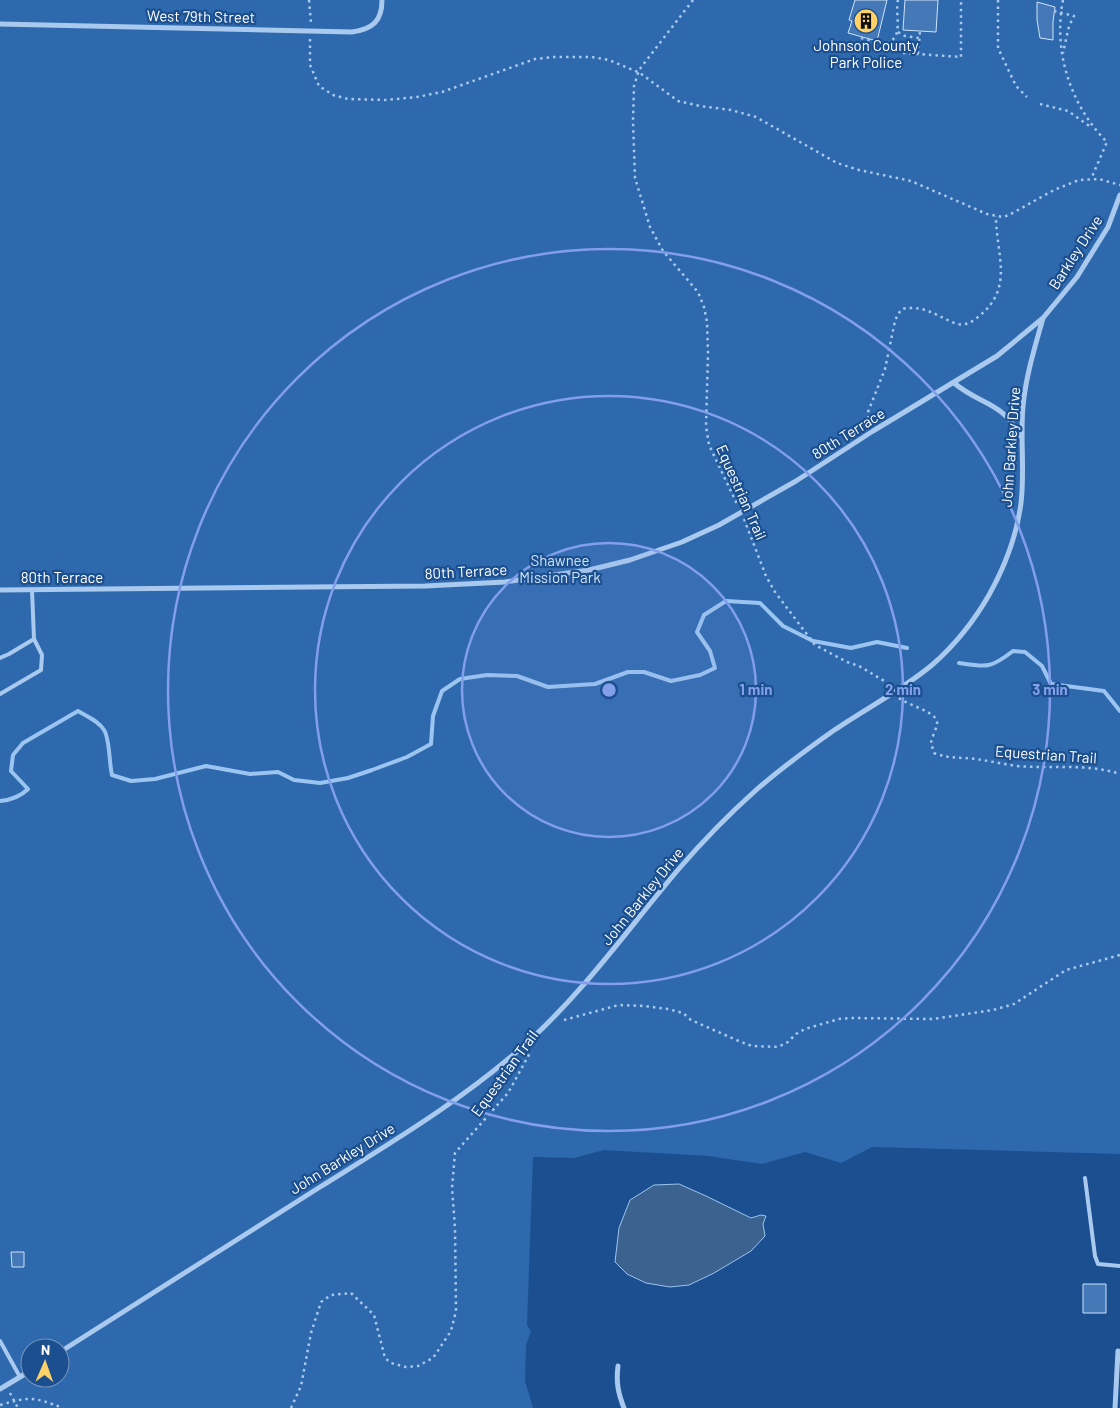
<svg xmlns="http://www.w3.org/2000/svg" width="1120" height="1408" viewBox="0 0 1120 1408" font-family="Barlow,sans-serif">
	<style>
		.green { fill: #2e69ad; fill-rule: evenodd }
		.water { fill: #3c6290; stroke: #9cc4f0 }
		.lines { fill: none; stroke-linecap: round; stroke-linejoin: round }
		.stream { stroke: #9cc4f0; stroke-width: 4 }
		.building { fill: #4478b7; stroke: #cfe3fa }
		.path { stroke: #a9c9ee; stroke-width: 2.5; stroke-dasharray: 2.5 4; stroke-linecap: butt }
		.lane { stroke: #a9c9ee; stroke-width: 4 }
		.street { stroke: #a9c9ee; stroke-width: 5 }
		.ring { fill: none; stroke: #839eea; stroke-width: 2.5 }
		.labels { text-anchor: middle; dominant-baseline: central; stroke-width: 4.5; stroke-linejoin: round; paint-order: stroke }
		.street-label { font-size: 15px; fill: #fff; stroke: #1b4f8f }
		.poi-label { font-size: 15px; fill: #fff; stroke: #1b4f8f }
		.park-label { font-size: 15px; fill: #cfe3fa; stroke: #1b4f8f }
		.centre { fill: #839eea; stroke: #1b4f8f; stroke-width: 2.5 }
		.ring-label { font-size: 15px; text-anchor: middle; font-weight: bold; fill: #839eea; stroke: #1b4f8f; stroke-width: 4.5; stroke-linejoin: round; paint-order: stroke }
	</style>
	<rect width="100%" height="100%" fill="#1b4f8f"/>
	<!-- green -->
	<path class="green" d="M0 0H1120V1154L872 1147 841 1163 805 1152 762 1164 708 1156 604 1150 574 1158 533 1157 527 1325 531 1331 526 1345 525 1381 533 1408H0ZM30 1348H60V1378H30Z"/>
	<!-- water -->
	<path class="water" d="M679 1184 706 1196 751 1218 761 1215 766 1216 763 1224 765 1236 751 1251 714 1273 689 1285 670 1287 646 1283 627 1274 615 1262 619 1228 630 1200 654 1185Z"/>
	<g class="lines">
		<!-- stream -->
		<path class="stream" d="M959 663C986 667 990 669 1013 651L1025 652 1042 666 1051 684 1104 691 1120 711
			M0 801C11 800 20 797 28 789L11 771 13 755 23 743 78 711C86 716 99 721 104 730 110 739 109 763 112 775L131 781 155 779 206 766 250 774 278 772 294 780 320 783 348 778 372 770 407 757 431 744 433 716 442 691 460 679 487 675 517 676 548 687 595 684 628 672H644L671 681 700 675 715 668 710 651 697 632 704 615 726 601 760 603 783 626 813 641 851 648 877 642 907 648"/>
	</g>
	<!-- building -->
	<path class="building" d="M855 0H887L877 41 848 33 852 21 849 20Z
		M905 0H938L936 32 903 30Z
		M1037 2 1055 7 1053 22V40L1040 38 1037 20Z
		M11 1252H24V1267H12Z
		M1083 1284H1106V1313H1083Z"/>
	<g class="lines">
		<!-- path -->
		<path class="path" d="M309 0 311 23
			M693 0 639 70 634 86 633 121 635 178 650 227 663 251 698 292 704 307 707 322 708 354 706 426 709 445 737 504
			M998 0V48L1016 86 1027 97
			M1063 0C1053 51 1070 105 1107 142L1091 179
			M1054 11 1074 16 1069 26 1063 53
			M898 32 905 36 919 38
			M861 38 880 43V60C888 66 897 65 906 70
			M310 39V65L319 86 333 95 348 99 386 100 417 97 442 92 535 59 554 57H592L609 60 640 73 678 101 700 106 731 110 756 117 837 163 859 170 911 181 987 214 1003 217 1009 215 1054 190 1079 180 1099 179 1120 185
			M880 43C907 44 894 14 898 0
			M903 53 961 57V0
			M918 54 920 31
			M1040 104 1068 111 1092 128
			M869 425 868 412 885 369 895 321 898 314 902 309C924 304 938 317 957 324 965 326 972 322 978 317 1015 288 996 255 996 216
			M744 519 766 576 775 592 815 645 847 662 859 666 886 682 889 686
			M899 698C909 706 939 712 937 724 936 730 932 737 931 743L934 753C949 759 960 757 976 759 989 761 1003 764 1017 766 1052 769 1086 763 1120 774
			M564 1020 619 1005 644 1006 668 1009 683 1013 691 1020 741 1042 752 1046 778 1047 788 1042 796 1034 805 1029 839 1019 852 1018 933 1019 993 1010 1014 1004 1066 970 1120 955
			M10 1393 18 1408
			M0 1405C31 1396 33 1397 63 1408
			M291 1408 301 1386 311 1333 321 1302 331 1295 351 1293 374 1315 385 1358 391 1363 406 1367 418 1366 433 1358 451 1331 456 1311 455 1228 452 1188 455 1153 508 1093 531 1051"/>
		<!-- lane -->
		<path class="lane" d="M0 658 9 654 34 639
			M0 694 41 670 42 655 34 639 32 590
			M1085 1178 1095 1256 1098 1264 1120 1266
			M0 1341 20 1377"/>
		<!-- street -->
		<path class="street" d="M0 24 352 32C373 29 382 21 382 0
			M954 383C982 406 1002 401 1022 438
			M0 590 425 586 505 582 589 570 630 560 682 542 719 525 796 481 873 431 997 356 1043 318 1077 277 1108 227 1120 195
			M60 1352C147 1297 233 1242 320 1187 392 1142 466 1098 529 1041 585 990 628 929 677 871 701 843 727 816 755 791 780 769 806 750 833 731 865 709 902 690 932 665 955 645 974 621 989 595 1004 568 1017 534 1021 503 1025 471 1020 438 1023 406 1026 375 1035 347 1043 318
			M618 1366C616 1382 618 1393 624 1408
			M0 1389 30 1371
			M1115 1408 1118 1351"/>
	</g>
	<!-- distance rings -->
	<circle cx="609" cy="690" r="147" fill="#839eea" fill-opacity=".12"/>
	<g class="ring">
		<circle cx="609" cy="690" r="147"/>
		<circle cx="609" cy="690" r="294"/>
		<circle cx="609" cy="690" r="441"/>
	</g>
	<!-- icons -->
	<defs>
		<symbol id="building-disc" viewBox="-11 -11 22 22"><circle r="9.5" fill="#ffd166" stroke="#1b4f8f"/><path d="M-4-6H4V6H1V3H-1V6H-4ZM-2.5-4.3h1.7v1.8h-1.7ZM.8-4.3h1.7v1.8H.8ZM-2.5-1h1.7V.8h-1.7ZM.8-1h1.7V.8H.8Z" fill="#111"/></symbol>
	</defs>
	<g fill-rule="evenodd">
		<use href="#building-disc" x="852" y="7" width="28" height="28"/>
	</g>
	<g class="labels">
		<!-- street labels -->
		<g class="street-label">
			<text transform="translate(201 16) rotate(1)">West 79th Street</text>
			<text transform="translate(1075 252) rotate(-57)">Barkley Drive</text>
			<text transform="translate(848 433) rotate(-32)">80th Terrace</text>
			<text transform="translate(1010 447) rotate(-86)">John Barkley Drive</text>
			<text transform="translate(742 492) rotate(66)">Equestrian Trail</text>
			<text transform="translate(466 571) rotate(-3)">80th Terrace</text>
			<text x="62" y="577">80th Terrace</text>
			<text transform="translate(1046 754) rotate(4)">Equestrian Trail</text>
			<text transform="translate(642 896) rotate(-51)">John Barkley Drive</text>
			<text transform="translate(504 1073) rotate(-54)">Equestrian Trail</text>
			<text transform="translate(342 1158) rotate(-32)">John Barkley Drive</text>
		</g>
		<!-- poi labels -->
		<g class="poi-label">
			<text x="866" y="45">Johnson County<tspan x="866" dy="17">Park Police</tspan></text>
		</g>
		<!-- park labels -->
		<g class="park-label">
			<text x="560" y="560">Shawnee<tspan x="560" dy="17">Mission Park</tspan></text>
		</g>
	</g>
	<circle cx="609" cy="690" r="8" class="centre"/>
	<g class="ring-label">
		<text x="756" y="695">1 min</text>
		<text x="903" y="695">2 min</text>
		<text x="1050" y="695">3 min</text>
	</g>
	<!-- north arrow -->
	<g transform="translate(45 1363) rotate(2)"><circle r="24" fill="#1b4f8f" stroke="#7695bc"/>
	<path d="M0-4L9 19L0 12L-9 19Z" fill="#ffd166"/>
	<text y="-8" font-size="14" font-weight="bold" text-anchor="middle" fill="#ffffff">N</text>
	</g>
</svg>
